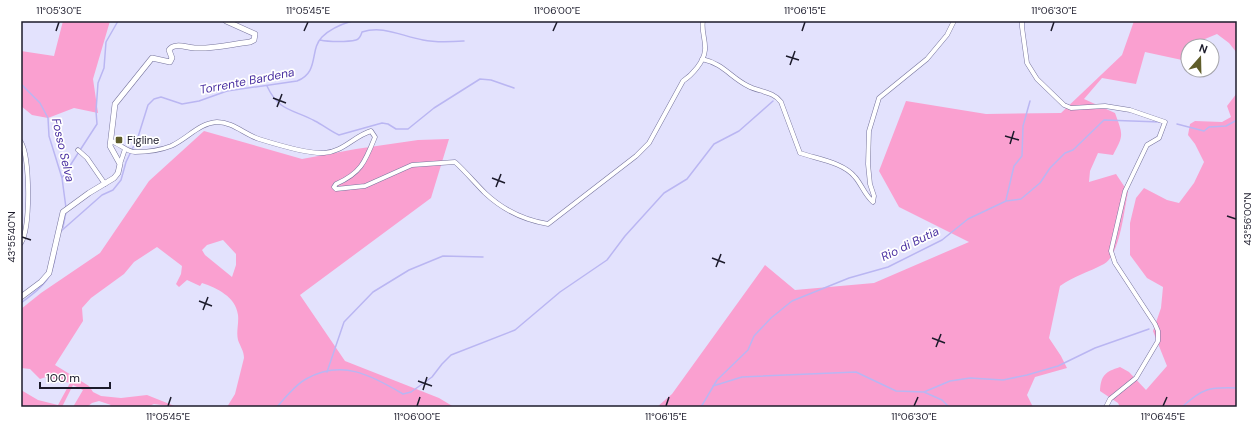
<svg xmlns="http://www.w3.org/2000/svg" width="1258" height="428" viewBox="0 0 1258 428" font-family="'DM Sans',sans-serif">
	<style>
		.green { fill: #faa0d0; fill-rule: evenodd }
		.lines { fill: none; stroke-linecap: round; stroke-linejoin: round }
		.stream { stroke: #bab6f2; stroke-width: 1.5 }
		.minor-casing { stroke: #76749d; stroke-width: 5 }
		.tertiary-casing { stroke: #76749d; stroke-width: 6 }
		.minor { stroke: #fff; stroke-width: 4 }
		.tertiary { stroke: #fff; stroke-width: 5 }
		.ticks { fill: none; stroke: #1c1b2b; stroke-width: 1.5 }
		.poi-dot { fill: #5f5d2a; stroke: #fff; stroke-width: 1.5 }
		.labels { text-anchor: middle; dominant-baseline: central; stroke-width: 3.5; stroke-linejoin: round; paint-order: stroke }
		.poi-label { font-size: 11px; fill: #1c1b2b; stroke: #fff; text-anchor: start }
		.water-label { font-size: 12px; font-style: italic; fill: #4b31a1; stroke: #fff }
		.neatline { fill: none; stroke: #1c1b2b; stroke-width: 1.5 }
		.ticks-label { font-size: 10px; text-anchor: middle; fill: #1c1b2b }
	</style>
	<rect width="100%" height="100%" fill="#e3e2fd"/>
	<!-- green -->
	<path class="green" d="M63 21H110L93 79 98 113 74 108 48 118 32 115 21 106V51L54 56Z
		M1134 21H1237V53L1229 43 1217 34 1188 46V51L1182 60 1145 52 1136 84 1102 78 1084 99 1115 113C1123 135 1124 135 1113 155L1098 153 1090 171 1089 182 1116 174 1128 192C1124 210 1120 255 1104 264 1089 272 1074 276 1060 286L1049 338 1061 356 1067 368 1035 377 1027 395 1033 407H657L672 394 765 265 795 290 874 283 969 242 899 207 879 171 906 101 986 114 1061 113 1122 55Z
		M1237 93V407H1120L1118 403 1100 391C1101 375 1105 372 1120 367L1129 372 1146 390 1167 366 1153 331 1161 308 1163 287 1147 278 1130 255V223L1136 198 1144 188 1167 200 1179 203 1194 183 1204 162 1195 144 1188 135 1190 124 1195 121 1222 122 1231 117 1227 106Z
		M204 131 302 159 356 149 418 140 449 139 431 198 300 295 345 361 439 398 454 407H227L235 394 244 358C244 351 240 346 238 340 236 332 239 323 238 315 236 297 217 288 202 283L200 286 187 280 179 287 176 284 181 274 182 266 157 247 134 262 124 274 91 298 82 308 83 321 55 365 89 386 93 392 101 396 121 398 147 395 177 407 154 404 147 407H108L111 405 99 401 92 403 87 407H73L83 390 73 385 62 407H21V390L38 400 58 405 70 383 46 377 40 379 30 369 21 368V309L41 293 100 253 149 181ZM223 240 236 254V265L232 277 205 255 202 250 207 245Z"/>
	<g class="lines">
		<!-- stream -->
		<path class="stream" d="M320 40C329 42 348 42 356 40 360 39 361 35 362 32 383 25 401 36 423 40 437 43 450 42 464 41
			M21 84 40 103 48 118 49 136 62 178 66 208
			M267 86C279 112 293 109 315 121 323 125 330 131 339 135L382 123 388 124 396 129H408L434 108 480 79 491 80 514 88
			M1177 124 1204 131 1209 127 1226 126 1237 120
			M62 178 97 124 96 111 98 83 104 68 106 42 118 21
			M1006 200 1014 166 1022 156 1023 126 1030 101
			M63 227 66 212
			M60 232 102 195 113 190 121 180 126 162 138 137 148 105 154 99 161 97 182 104 199 101 227 91 297 81C320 72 309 50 322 37 329 30 342 24 352 21
			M21 303C46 284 53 279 57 247
			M327 372 344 322 373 292 409 270 443 256 483 257
			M713 386 742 377 856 372 896 391 924 392 950 381 970 378 1003 380 1027 375 1058 366 1095 348 1149 329
			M924 392 942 400 949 407
			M277 407C285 398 295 385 306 379 342 359 371 375 403 394L411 392 432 377 442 364 451 355 515 330 560 292 607 260 625 236 664 193 687 179 714 144 739 131 773 101
			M701 407 717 380 748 350 754 336 771 318 792 301 849 278 888 267 942 240 968 219 1006 201 1021 199 1040 183 1050 168 1065 153 1073 150 1104 120 1160 122
			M1182 407C1203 388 1209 387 1237 388"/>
		<defs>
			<path id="minor" d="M1022 21V27L1027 63 1037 79 1064 105 1071 108 1105 106 1130 110 1165 122 1159 138 1147 145 1125 191 1111 251 1115 263 1155 324 1158 331V341L1136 378 1110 399 1106 407
				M702 59C724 64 730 77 748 86 759 92 773 91 781 102L800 153C817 159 843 162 855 177 862 185 864 194 873 202
				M111 141C120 144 127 152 135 152 146 152 161 150 171 146 187 139 199 123 217 122 233 122 244 134 259 139 275 144 308 154 324 153 343 152 354 136 371 131L375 137C365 162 361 173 336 184L334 187 336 189 365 186 412 165 455 162C466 172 475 183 485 193 503 210 524 220 548 224L636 156 649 143 683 81C692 75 704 62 705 50 706 40 701 31 703 21
				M21 142C30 157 31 228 21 243
				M78 150 87 158 105 184
				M120 164 125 149
				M873 202 874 196 870 184 868 164 869 131 879 98 927 59 947 35 954 21"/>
			<path id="tertiary" d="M21 297 41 282 49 273 63 212 89 193 114 178 118 173 120 164 110 146 115 104 152 58 170 62 172 58 169 50C174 42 188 48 196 48 213 49 232 44 250 42L254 40 255 34 226 21"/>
		</defs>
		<!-- minor casing -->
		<use href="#minor" class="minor-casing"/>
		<!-- tertiary casing -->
		<use href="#tertiary" class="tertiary-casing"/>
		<!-- minor -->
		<use href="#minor" class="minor"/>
		<!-- tertiary -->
		<use href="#tertiary" class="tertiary"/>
	</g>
	<!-- ticks -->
	<path class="ticks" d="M56 31 59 22M304 31 308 22M553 31 557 22M802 31 805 22M1051 31 1054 22M786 56 799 60M790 65 795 51M273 98 286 103M277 107 282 94M1005 136 1019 140M1010 144 1014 131M492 178 505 183M496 187 501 174M1227 216 1236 219M22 237 31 240M712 258 725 263M716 267 721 254M199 301 212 306M203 310 208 297M932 338 945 343M936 347 941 334M418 381 432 386M423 390 427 377M168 406 171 397M417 406 420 397M666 406 669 397M914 406 918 397M1163 406 1167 397"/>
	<!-- markers -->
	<rect class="poi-dot" x="115" y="136" width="8" height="8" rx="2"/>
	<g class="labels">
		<!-- poi labels -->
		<g class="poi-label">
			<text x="127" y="140">Figline</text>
		</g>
		<!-- water labels -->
		<g class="water-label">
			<text transform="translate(247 81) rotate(-11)">Torrente Bardena</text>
			<text transform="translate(63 150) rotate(77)">Fosso Selva</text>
			<text transform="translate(910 244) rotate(-26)">Rio di Butia</text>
		</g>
	</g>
	<!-- border -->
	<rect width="1258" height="428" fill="none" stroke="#ffffff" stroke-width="44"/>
	<!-- north arrow -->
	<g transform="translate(1200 58) rotate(20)"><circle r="19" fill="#ffffff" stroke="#a4a4aa"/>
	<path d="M0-3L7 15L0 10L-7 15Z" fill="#5f5d2a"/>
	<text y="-6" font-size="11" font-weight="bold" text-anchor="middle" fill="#1c1b2b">N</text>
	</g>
	<!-- scale -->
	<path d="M40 382v6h70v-6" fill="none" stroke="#1c1b2b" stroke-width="2"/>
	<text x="46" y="382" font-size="12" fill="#1c1b2b" stroke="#ffffff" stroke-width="3" paint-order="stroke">100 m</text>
	<rect x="22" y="22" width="1214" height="384" class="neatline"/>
	<g class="ticks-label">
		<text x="59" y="14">11°05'30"E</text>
		<text x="308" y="14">11°05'45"E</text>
		<text x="557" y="14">11°06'00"E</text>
		<text x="805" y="14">11°06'15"E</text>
		<text x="1054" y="14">11°06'30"E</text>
		<text transform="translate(1247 219) rotate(-90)" y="4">43°56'00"N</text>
		<text transform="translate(11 237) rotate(-90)" y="4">43°55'40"N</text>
		<text x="168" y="420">11°05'45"E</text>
		<text x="417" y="420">11°06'00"E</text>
		<text x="666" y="420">11°06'15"E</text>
		<text x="914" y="420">11°06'30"E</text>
		<text x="1163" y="420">11°06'45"E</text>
	</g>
</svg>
